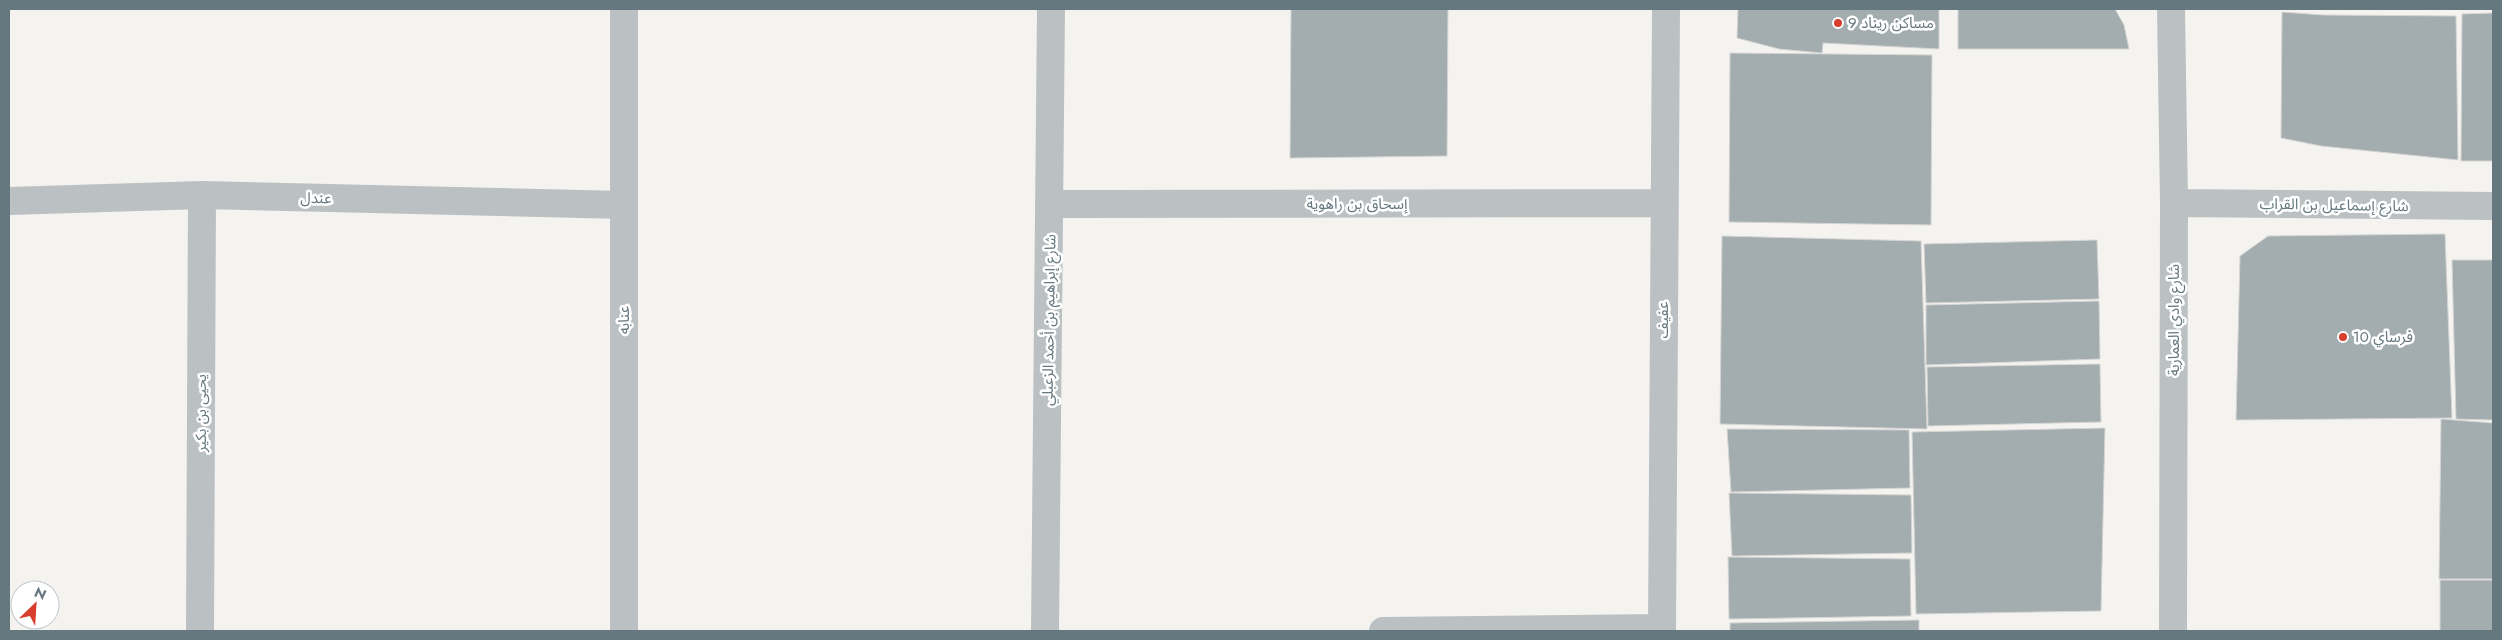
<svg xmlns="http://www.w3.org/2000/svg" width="2502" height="640" viewBox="0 0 2502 640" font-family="Jost,'Noto Sans Arabic',sans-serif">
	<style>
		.building { fill: #a3acaf; stroke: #d5d5d3 }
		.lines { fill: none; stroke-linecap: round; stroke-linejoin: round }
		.minor { stroke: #bbc0c2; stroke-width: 28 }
		.poi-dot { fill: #d73e2d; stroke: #fff; stroke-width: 2 }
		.labels { text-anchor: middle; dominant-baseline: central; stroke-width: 5; stroke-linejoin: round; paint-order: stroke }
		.poi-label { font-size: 15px; fill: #65777f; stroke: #fff; text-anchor: start }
		.street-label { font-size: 15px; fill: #65777f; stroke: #fff }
	</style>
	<rect width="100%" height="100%" fill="#f4f3f0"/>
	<!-- building -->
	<path class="building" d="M1291 9H1448L1447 156 1290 158Z
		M1738 9H1939V49L1823 43 1822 53 1779 49 1737 38Z
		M1958 9H2115L2124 25 2129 49H1958Z
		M2282 12 2323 15 2456 16 2458 160 2321 146 2281 138Z
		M2493 13V161H2461L2462 14Z
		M1730 53 1932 55 1931 225 1729 222Z
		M2445 234 2452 418 2236 420 2240 256 2268 236Z
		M1722 236 1921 241 1927 429 1720 424Z
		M2097 240 2099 299 1926 303 1924 244Z
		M2452 260H2493V420L2456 419Z
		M2099 301 2100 359 1926 365V305Z
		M2100 364 2101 422 1928 426 1927 367Z
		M2441 419 2493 423V579H2439Z
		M2105 428 2101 611 1916 614 1912 432Z
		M1727 429 1909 430 1910 488 1731 492Z
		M1729 493 1911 495 1912 553 1732 556Z
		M1728 557 1910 559 1911 616 1729 619Z
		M2440 580H2493V631H2440Z
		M1919 620V631H1730V623Z"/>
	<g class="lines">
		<!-- minor -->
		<path class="minor" d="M624 9V631
			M2171 9 2174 203 2173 631
			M9 201 202 195 624 205
			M2174 203 2493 206
			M1050 204 1663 203
			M200 631 202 195
			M1045 631 1051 9
			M1383 631 1662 628
			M1662 631 1666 9"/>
	</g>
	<!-- markers -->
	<g class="poi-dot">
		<circle cx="1838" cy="23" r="5"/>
		<circle cx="2343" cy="337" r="5"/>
	</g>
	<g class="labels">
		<!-- poi labels -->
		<g class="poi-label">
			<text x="1848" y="23">مساكن ريناد 9</text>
			<text x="2353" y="337">فرساي 10</text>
		</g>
		<!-- street labels -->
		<g class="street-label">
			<text transform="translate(316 198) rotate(1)">عندل</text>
			<text x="1357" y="204">إسحاق بن راهوية</text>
			<text transform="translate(2334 205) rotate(1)">شارع إسماعيل بن القراب</text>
			<text transform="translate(624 320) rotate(-90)">عنابه</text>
			<text transform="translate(1049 320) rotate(-89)">شارع إبراهيم بن أحمد الزعبلي</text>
			<text transform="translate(1663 320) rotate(-90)">عفيف</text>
			<text transform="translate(2174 320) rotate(-90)">شارع وادي العمارية</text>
			<text transform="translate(201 413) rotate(-90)">يحيى بن بكير</text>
		</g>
	</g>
	<!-- border -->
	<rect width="2502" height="640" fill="none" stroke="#65777f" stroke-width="20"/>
	<!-- north arrow -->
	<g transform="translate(35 605) rotate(25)"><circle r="24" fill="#ffffff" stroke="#c1c9cc"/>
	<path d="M0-4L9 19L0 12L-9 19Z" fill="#d73e2d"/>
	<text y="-8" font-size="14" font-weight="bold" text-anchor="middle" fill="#65777f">N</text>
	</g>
</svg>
